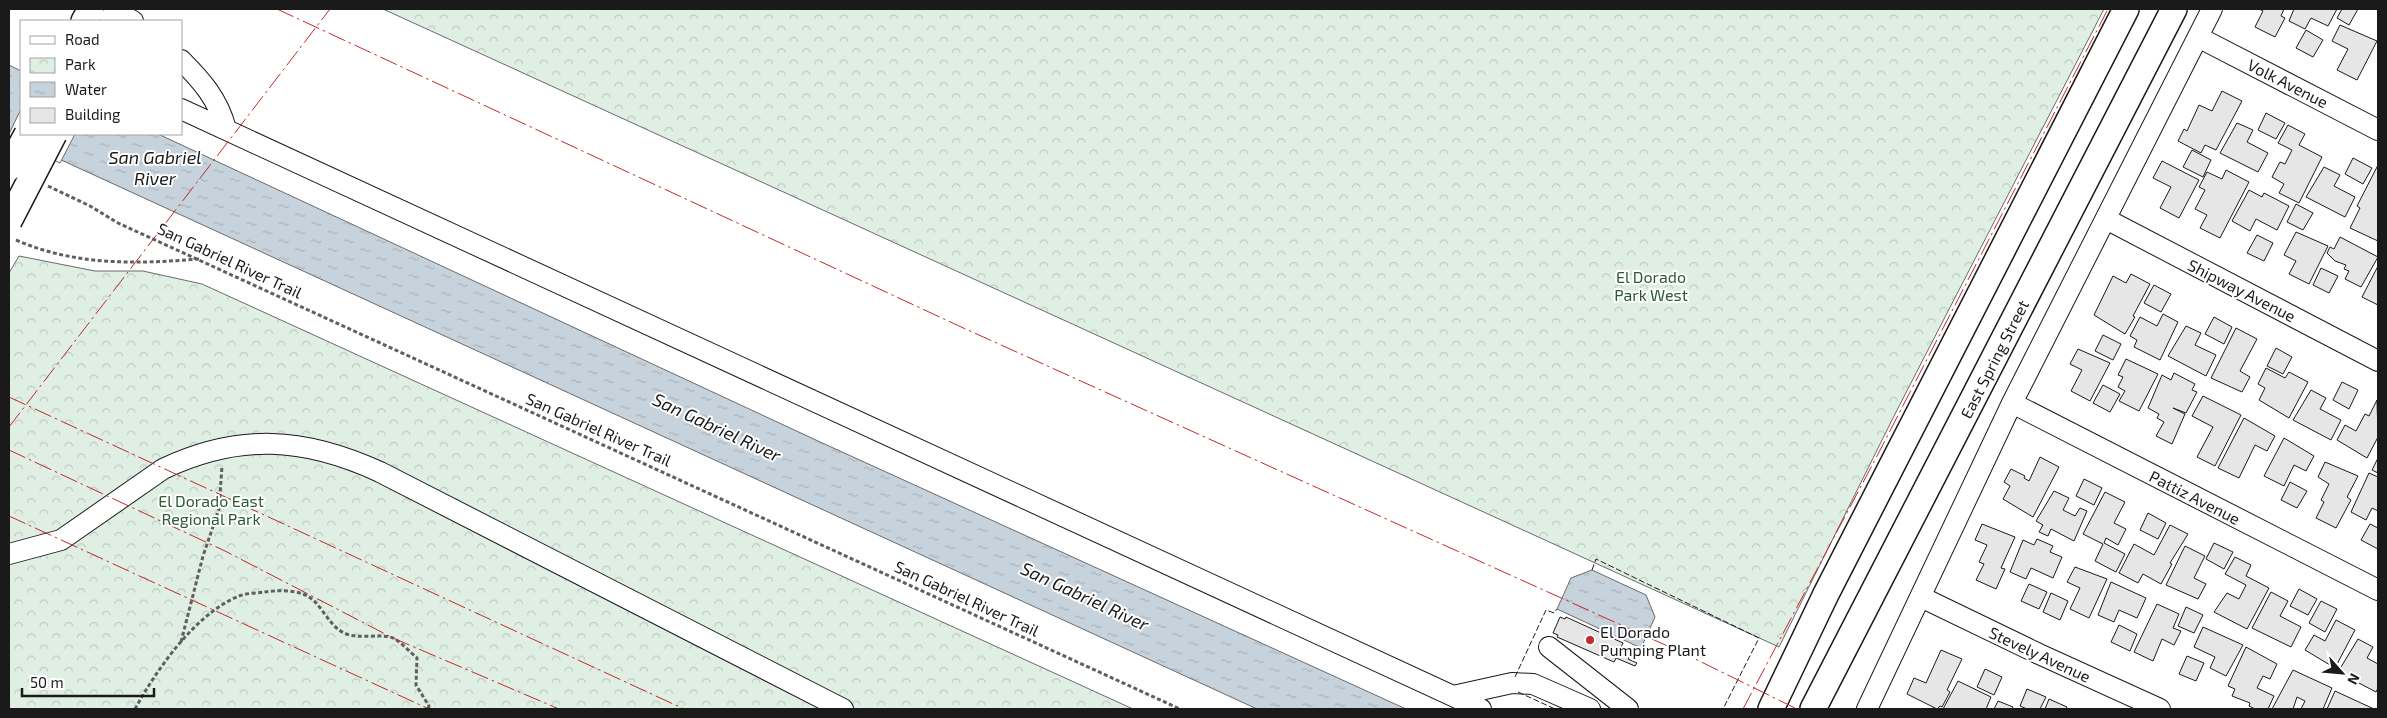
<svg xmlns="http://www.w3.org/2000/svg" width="2387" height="718" viewBox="0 0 2387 718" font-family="'Exo 2',sans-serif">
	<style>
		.park { fill: url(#park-crowns); stroke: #6a6a6a }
		.water { fill: url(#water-ripples); stroke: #6a6a6a }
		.pier { fill: #fff; stroke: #6a6a6a }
		.building { fill: #e6e6e6; stroke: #1a1a1a }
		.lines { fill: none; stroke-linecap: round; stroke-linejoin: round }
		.minor-casing { stroke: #1a1a1a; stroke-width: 22 }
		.major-casing { stroke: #1a1a1a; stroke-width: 28 }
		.path { stroke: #5f5f5f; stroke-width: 3; stroke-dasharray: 4 2.5; stroke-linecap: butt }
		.minor { stroke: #fff; stroke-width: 20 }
		.major { stroke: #fff; stroke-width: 25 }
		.major-bridge-casing { stroke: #1a1a1a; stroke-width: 28; stroke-linecap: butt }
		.major-bridge { stroke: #fff; stroke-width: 25 }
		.fence { stroke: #1a1a1a; stroke-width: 1; stroke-dasharray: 6 2.5; stroke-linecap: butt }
		.power { stroke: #c62828; stroke-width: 1; stroke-dasharray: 18 4 2.5 4; stroke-linecap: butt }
		.poi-dot { fill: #c62828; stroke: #fff; stroke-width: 2 }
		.labels { text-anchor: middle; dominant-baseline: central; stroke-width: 4; stroke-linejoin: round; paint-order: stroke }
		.street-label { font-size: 16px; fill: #1a1a1a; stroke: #fff }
		.park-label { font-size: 16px; fill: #2b5a34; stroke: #fff }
		.poi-label { font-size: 16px; fill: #1a1a1a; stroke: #fff; text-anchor: start }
		.water-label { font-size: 18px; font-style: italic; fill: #1a1a1a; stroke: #fff }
	</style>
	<defs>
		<pattern id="park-crowns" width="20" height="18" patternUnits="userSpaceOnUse" patternTransform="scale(1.25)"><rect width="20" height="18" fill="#e0efe3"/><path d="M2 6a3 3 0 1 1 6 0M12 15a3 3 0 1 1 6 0" fill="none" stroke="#c0ccc2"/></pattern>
		<pattern id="water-ripples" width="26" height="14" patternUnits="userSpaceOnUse" patternTransform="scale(1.25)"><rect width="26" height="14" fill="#c6d2dc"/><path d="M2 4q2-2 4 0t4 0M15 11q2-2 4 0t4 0" fill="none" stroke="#aab4bc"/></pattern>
	</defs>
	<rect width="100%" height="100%" fill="#fff"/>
	<!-- park -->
	<path class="park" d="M383 9H2104L1896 412 1779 647Z
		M19 256 95 271H143L202 284 1133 709H9V273Z"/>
	<!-- water -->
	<path class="water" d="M9 65 21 71V134H158L818 441 1406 709H1257L9 136Z
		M1592 570 1646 595 1655 617 1641 648 1557 609 1571 578Z"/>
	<!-- pier -->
	<path class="pier" d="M21 109V134H75L60 163 9 139V134Z"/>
	<!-- building -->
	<path class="building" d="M2259 9H2284L2281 16 2285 18 2275 37 2255 27 2263 11Z
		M2294 9H2337L2328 26 2311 18 2305 29 2289 21Z
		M2342 9H2358L2349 25 2337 18Z
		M2340 25 2377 41 2357 80 2337 70 2348 49 2332 41Z
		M2306 30 2323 40 2313 57 2296 48Z
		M2222 91 2242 101 2216 150 2205 145 2201 153 2178 141 2184 129 2187 131 2199 105 2212 111Z
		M2266 113 2285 123 2276 139 2258 130Z
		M2237 123 2253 130 2247 142 2268 153 2258 172 2220 153Z
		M2288 125 2305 134 2299 145 2322 157 2299 203 2279 193 2284 184 2272 177 2280 162 2285 164 2292 150 2278 143Z
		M2192 150 2211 160 2203 177 2183 167Z
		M2353 158 2372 168 2363 184 2345 174Z
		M2162 161 2199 180 2179 218 2160 208 2171 187 2153 178Z
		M2378 165V241L2350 228 2360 208 2357 206Z
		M2324 167 2340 175 2334 186 2355 197 2345 217 2306 197Z
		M2226 170 2249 182 2220 238 2200 228 2207 215 2195 209 2205 190 2199 187 2207 172 2222 179Z
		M2249 190 2262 197 2264 193 2289 206 2277 230 2256 219 2250 231 2232 221Z
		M2296 204 2313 213 2303 230 2287 222Z
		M2296 232 2328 246 2309 284 2289 274 2296 261 2284 255Z
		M2257 235 2273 243 2264 261 2247 253Z
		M2340 237 2378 257 2361 287 2345 279 2349 271 2344 269 2346 265 2335 261 2327 253 2330 247 2334 249Z
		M2378 266V305L2362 297Z
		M2321 268 2338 276 2329 293 2313 285Z
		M2131 274 2150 284 2133 316 2135 317 2125 334 2094 315 2113 276 2126 283Z
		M2154 285 2171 294 2161 312 2144 303Z
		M2163 314 2178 322 2160 360 2134 347 2137 340 2130 336 2140 317 2157 326Z
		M2214 317 2232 327 2224 344 2205 334Z
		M2186 326 2201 333 2195 345 2216 355 2206 376 2168 356Z
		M2236 328 2257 339 2240 371 2250 377 2242 392 2211 378Z
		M2103 335 2121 344 2113 360 2095 351Z
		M2276 348 2292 357 2283 374 2267 366Z
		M2078 349 2110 363 2090 401 2071 391 2082 370 2070 364Z
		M2126 359 2158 374 2139 411 2119 401 2125 391 2118 387 2123 377 2118 375Z
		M2266 368 2285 378 2289 372 2308 382 2289 418 2259 400 2265 388 2258 384Z
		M2174 373 2195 384 2192 390 2197 392 2186 413 2173 408 2185 414 2172 444 2156 436 2164 422 2157 418 2159 414 2148 408 2162 375 2171 380Z
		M2342 382 2358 390 2349 409 2333 400Z
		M2103 385 2120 394 2110 412 2093 403Z
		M2311 390 2326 398 2320 409 2341 420 2331 440 2293 420Z
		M2203 396 2241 415 2215 466 2197 457 2213 427 2192 416Z
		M2377 400 2378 437 2367 458 2337 440 2345 425 2356 431 2365 414 2369 416Z
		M2244 418 2275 436 2267 451 2255 445 2239 478 2218 468Z
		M2284 438 2314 456 2306 471 2294 465 2284 486 2264 476Z
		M2040 457 2059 467 2033 517 2003 499 2010 486 2004 482 2011 469 2025 476 2024 478 2029 481Z
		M2378 458V473L2372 470Z
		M2325 462 2358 476 2347 497 2351 500 2336 528 2316 518 2324 502 2321 500 2329 484 2318 477Z
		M2369 473 2378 477V511L2372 508 2366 520 2351 512Z
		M2084 479 2102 488 2094 505 2076 496Z
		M2290 482 2307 491 2297 508 2281 500Z
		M2054 491 2069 498 2063 510 2075 516 2080 508 2087 511 2074 541 2051 529 2048 536 2039 532 2043 525 2036 521Z
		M2105 492 2125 502 2114 523 2126 529 2118 545 2106 538 2104 543 2125 554 2116 572 2095 561 2103 544 2083 534Z
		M2148 513 2166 523 2158 539 2140 530Z
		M1982 524 2015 537 2001 568 2005 569 1996 589 1976 580 1984 564 1979 562 1987 545 1975 540Z
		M2370 524 2378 528V549L2361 540Z
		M2170 525 2188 534 2170 563 2172 564 2161 584 2143 574 2138 583 2119 573 2134 544 2154 555Z
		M2037 539 2053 546 2050 552 2062 557 2053 578 2031 568 2026 579 2010 572 2023 540 2034 545Z
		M2214 543 2233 552 2224 569 2206 559Z
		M2185 546 2205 556 2194 578 2206 584 2198 599 2166 585Z
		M2235 557 2251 565 2246 576 2269 588 2247 629 2214 612 2227 593 2239 599 2246 585 2225 574Z
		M2075 567 2107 579 2089 618 2070 609 2080 588 2067 582Z
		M2111 582 2146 598 2137 618 2119 610 2114 622 2098 615Z
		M2029 584 2047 592 2039 609 2021 601Z
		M2299 589 2317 599 2308 615 2290 606Z
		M2271 592 2288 601 2280 616 2301 627 2291 647 2252 628Z
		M2051 593 2068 601 2060 620 2043 612Z
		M2321 601 2337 609 2325 632 2309 623Z
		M2157 604 2179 614 2173 628 2181 631 2174 645 2162 639 2153 661 2134 652Z
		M2186 607 2203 615 2194 633 2178 626Z
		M1560 617 1565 619 1566 617 1623 643 1621 647 1632 652 1628 659 1637 663 1635 666 1616 658 1614 662 1557 637 1558 635 1553 633Z
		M2336 620 2355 630 2335 668 2305 650 2314 635 2325 641Z
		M2119 625 2137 634 2130 651 2111 642Z
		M2203 627 2243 645 2226 676 2210 668 2215 657 2194 647Z
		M2358 639 2373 647 2367 658 2378 664V688L2376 692 2338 672Z
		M2246 647 2277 664 2270 679 2263 676 2257 688 2274 696 2268 709H2255L2249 706 2250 703 2232 696 2235 689 2228 686Z
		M1941 650 1962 659 1947 690 1950 692 1942 707 1940 706 1937 709 1907 694 1914 678 1926 683Z
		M2187 656 2204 663 2196 681 2179 674Z
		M1985 669 2002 677 1994 695 1977 687Z
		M2293 670 2332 688 2323 709H2301L2305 701 2297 697 2293 709H2272Z
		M1958 681 1991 697 1986 709H1943Z
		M2027 689 2046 697 2040 709H2027L2020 706Z
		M2335 691 2374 709H2327Z
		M2049 699 2067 707 2066 709H2045Z
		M1998 701 2013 707 2012 709H1994Z"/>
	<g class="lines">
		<defs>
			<path id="minor" d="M117 12 133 21
				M2198 37 2378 130
				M181 60C202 81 218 99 226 129
				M181 109 1481 709
				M2106 219 2378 361
				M2012 403 2378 590
				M9 554 61 540 163 469C239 433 304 437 380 472L843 709
				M1921 597 2039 654 2160 709
				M1549 647 1628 709
				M1453 696 1512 683 1533 684 1590 709
				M1867 709 2012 403 2212 9"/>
			<path id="major" d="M84 21 91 9
				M112 21 119 9
				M1771 709 1826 594 2126 9
				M1813 709 2174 9"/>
		</defs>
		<!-- minor casing -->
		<use href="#minor" class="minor-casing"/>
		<!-- major casing -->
		<use href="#major" class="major-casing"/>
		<!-- path -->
		<path class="path" d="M48 186 90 206 118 223 1180 709
			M16 240C76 266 136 264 199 259
			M181 642 203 556 219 509 222 466
			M135 709C157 669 195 614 239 596 247 593 257 593 265 592 277 590 292 590 303 594 321 600 327 625 344 633 359 640 380 633 393 638 401 642 410 652 417 658L416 685 429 706 428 709"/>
		<!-- minor -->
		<use href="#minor" class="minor"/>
		<!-- major -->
		<use href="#major" class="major"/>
		<defs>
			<path id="major-bridge" d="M9 168 27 134
				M9 221 54 134"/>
		</defs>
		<!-- major-bridge casing -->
		<use href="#major-bridge" class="major-bridge-casing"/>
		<!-- major-bridge -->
		<use href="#major-bridge" class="major-bridge"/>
		<!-- fence -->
		<path class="fence" d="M1592 570 1596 559 1759 638 1723 709
			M1515 677 1546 610 1554 613 1557 609
			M1518 692 1555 709"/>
		<!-- power -->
		<path class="power" d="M277 9 959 326 1683 653 1797 709
			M9 397 684 709
			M9 427 330 9
			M9 450 225 551 393 638 559 709
			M9 516 429 709
			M1743 709 1877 456 2108 9"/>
	</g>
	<!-- markers -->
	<circle class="poi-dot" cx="1590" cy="640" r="5"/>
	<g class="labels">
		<!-- street labels -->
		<g class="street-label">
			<text transform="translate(2288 83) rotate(27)">Volk Avenue</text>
			<text transform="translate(230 260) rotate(25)">San Gabriel River Trail</text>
			<text transform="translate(2242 290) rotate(27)">Shipway Avenue</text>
			<text transform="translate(1994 359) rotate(-63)">East Spring Street</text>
			<text transform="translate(599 429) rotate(24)">San Gabriel River Trail</text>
			<text transform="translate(2195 497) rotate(27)">Pattiz Avenue</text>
			<text transform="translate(967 598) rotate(25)">San Gabriel River Trail</text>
			<text transform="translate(2040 654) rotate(25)">Stevely Avenue</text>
		</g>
		<!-- park labels -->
		<g class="park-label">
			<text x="1651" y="276">El Dorado<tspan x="1651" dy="18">Park West</tspan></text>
			<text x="211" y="500">El Dorado East<tspan x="211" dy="18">Regional Park</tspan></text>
		</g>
		<!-- poi labels -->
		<g class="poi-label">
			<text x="1600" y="631">El Dorado<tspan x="1600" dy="18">Pumping Plant</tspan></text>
		</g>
		<!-- water labels -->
		<g class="water-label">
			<text x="155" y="157">San Gabriel<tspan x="155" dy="21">River</tspan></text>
			<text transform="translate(717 427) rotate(25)">San Gabriel River</text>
			<text transform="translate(1085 596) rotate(25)">San Gabriel River</text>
		</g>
	</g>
	<!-- border -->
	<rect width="2387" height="718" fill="none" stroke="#1a1a1a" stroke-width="20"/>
	<!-- legend -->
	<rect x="20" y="20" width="162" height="115" fill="#ffffff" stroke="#a3a3a3"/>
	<rect x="30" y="36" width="25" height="8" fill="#ffffff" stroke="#a3a3a3"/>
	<text x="65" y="45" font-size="15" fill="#1a1a1a">Road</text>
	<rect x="30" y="58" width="25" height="15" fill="url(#park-crowns)" stroke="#a3a3a3"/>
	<text x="65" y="70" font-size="15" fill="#1a1a1a">Park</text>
	<rect x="30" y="82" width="25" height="15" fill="url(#water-ripples)" stroke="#a3a3a3"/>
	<text x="65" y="95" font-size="15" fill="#1a1a1a">Water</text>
	<rect x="30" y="108" width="25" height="15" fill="#e6e6e6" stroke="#a3a3a3"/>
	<text x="65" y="120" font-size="15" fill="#1a1a1a">Building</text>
	<!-- north arrow -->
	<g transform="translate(2342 673) rotate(117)" stroke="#ffffff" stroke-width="4" paint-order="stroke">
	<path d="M0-4L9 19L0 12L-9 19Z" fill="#1a1a1a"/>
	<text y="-8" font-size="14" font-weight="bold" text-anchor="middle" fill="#1a1a1a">N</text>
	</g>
	<!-- scale -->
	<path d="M22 688v8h132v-8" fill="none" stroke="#1a1a1a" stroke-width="2.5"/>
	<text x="30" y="688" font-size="15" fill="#1a1a1a" stroke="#ffffff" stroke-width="4" paint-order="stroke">50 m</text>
</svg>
